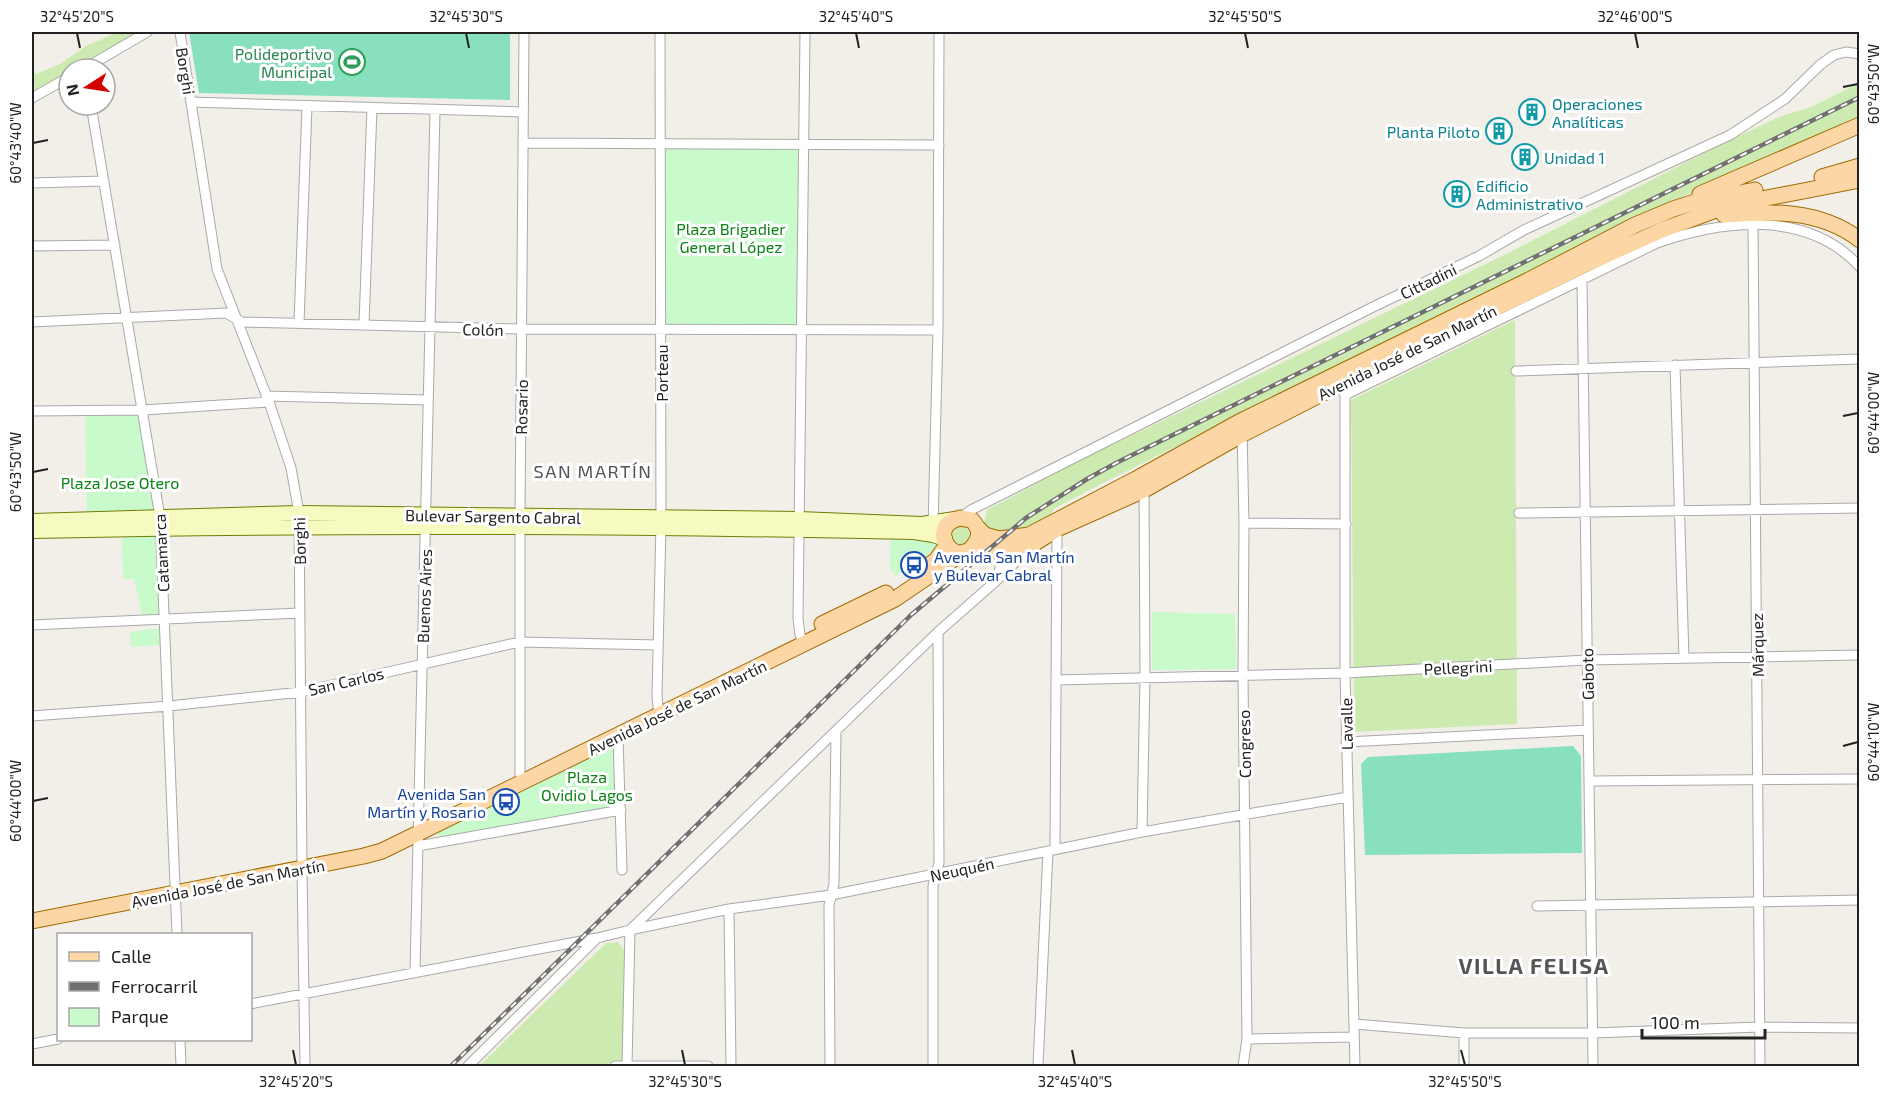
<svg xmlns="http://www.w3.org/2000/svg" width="1891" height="1098" viewBox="0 0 1891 1098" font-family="'Exo 2',sans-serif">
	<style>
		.grass { fill: #cdebb0 }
		.park { fill: #c8facc }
		.pitch { fill: #88e0be }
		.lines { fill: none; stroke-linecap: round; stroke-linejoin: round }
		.street-casing { stroke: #a9a9a9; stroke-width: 11 }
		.secondary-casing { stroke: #707d05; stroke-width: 16 }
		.primary-casing { stroke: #a06b00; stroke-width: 17 }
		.street { stroke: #fff; stroke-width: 9 }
		.secondary { stroke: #f7fabf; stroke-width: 14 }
		.primary { stroke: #fcd6a4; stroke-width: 15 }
		.rail-casing { stroke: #707070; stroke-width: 4.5 }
		.rail { stroke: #fff; stroke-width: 2; stroke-dasharray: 7; stroke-linecap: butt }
		.ticks { fill: none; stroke: #222; stroke-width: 2 }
		.labels { text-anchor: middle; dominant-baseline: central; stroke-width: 6; stroke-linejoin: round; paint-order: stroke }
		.leisure-label { font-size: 16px; fill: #27864d; stroke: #fff; text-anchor: end }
		.street-label { font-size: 16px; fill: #222; stroke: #fff }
		.culture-label { font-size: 16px; fill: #0d838f; stroke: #fff; text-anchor: start }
		.park-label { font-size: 16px; fill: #0c8416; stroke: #fff }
		.transit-label { font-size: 16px; fill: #164399; stroke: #fff; text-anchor: start }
		.neighbourhood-label { font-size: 18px; letter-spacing: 1.5px; fill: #555; stroke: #fff }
		.district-label { font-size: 22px; font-weight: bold; letter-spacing: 1.5px; fill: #555; stroke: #fff }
		.neatline { fill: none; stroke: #222; stroke-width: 2 }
		.ticks-label { font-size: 15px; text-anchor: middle; fill: #222 }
	</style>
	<rect width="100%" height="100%" fill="#f2efe9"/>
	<!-- grass -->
	<path class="grass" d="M118 32H147L84 69H69V77L32 98V71L36 74 60 64 86 46Z
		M1859 83V116L1619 226 1473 305 1328 371 1107 481 1055 508 1049 516 1026 528 998 533 989 531 984 522 987 510 1065 468 1500 257 1716 147 1781 116 1811 107Z
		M1515 320 1517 724 1354 732 1351 400Z
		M956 525 971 526 973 541 956 547 948 532Z
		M618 942 624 950 626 1062 586 1066H479L606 943Z"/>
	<!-- park -->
	<path class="park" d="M659 143 804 145 802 329H661Z
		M143 410 160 517 87 519 85 411Z
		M891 535 935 539 937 546 935 550 895 576 890 567Z
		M158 536 161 619H143L134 579H123L122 538Z
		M1152 612 1235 614 1236 669 1152 670Z
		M162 628 163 645 131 647 130 632Z
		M618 736 621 810 446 841 439 835 437 830Z"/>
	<!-- pitch -->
	<path class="pitch" d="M189 32H510V100L199 93Z
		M1573 746 1581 756 1582 853 1365 855 1361 764 1368 757Z"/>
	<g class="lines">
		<defs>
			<path id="street" d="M180 32 217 269 269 402 291 468 299 513 302 868 305 1066
				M524 32 520 516V774L524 782
				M660 32 661 524 657 696 658 707 662 714
				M805 32 798 618 800 635 805 644
				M84 69 147 32
				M32 98 69 77
				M191 102 523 112
				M91 105 160 517 177 934
				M523 143 939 145
				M32 183 104 181
				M1753 224 1760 1066
				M32 246 115 245
				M1582 281 1593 1066
				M32 322 226 313 242 322 522 329 938 330
				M299 323 307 106
				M364 324 372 108
				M1675 365 1684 658
				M1516 371 1860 359
				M1345 382V673L1355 1066
				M1345 395 1657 243C1722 220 1807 209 1860 267
				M266 396 428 400
				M32 411 143 410 269 402
				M1242 430 1244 523 1243 676 1247 1039 1243 1066
				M1519 513 1860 508
				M960 518 971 510 1373 307 1479 256 1524 230 1730 135 1785 99 1820 65 1834 55 1846 52 1860 54
				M1244 523 1346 524
				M933 527 938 330 939 32
				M997 550 1001 564 998 577
				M32 625 300 613
				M1056 680 1345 673 1587 660 1860 655
				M32 716 169 706 301 692 519 642 658 645
				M618 736 622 870
				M1346 742 1588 730
				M1589 781 1860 779
				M1142 832 1145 677 1144 490
				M418 846 621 810
				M1055 849 1057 529
				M1537 906 1860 900
				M729 909 731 1066
				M630 930 938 632 996 581 1034 544
				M415 972 435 111
				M250 1004 597 938 630 930 729 909 831 895 1142 832 1348 797
				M1354 1024 1464 1033H1592L1760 1027 1860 1028
				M1247 1039 1354 1037
				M180 1040 181 1066
				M32 1044 58 1039
				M468 1066 597 938
				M615 1066H708
				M627 1066 630 930
				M830 1066 829 905 834 884 836 731
				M933 1066V886L939 863 938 632
				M1038 1066 1048 851
				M1464 1066V1033"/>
			<path id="secondary" d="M32 521 299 513 799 519 922 524 955 519
				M32 531C326 525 620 526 914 532L933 535 945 539"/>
			<path id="primary" d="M1822 177 1860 166
				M1700 194 1860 125
				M1724 215C1771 211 1820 209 1860 240
				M960 518 972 520C978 527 981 533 976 542 958 574 923 527 960 518Z
				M978 528 985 535 999 539 1029 535 1136 479 1239 422 1529 280 1635 225 1673 209 1698 201 1755 190
				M967 551 997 550 1035 543 1057 529 1144 490 1243 434 1345 382 1582 266 1662 230 1716 210 1741 203 1860 180
				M924 569 936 560 947 545
				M822 624 886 593
				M32 921 364 856 382 851 895 599 964 552"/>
		</defs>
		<!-- street casing -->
		<use href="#street" class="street-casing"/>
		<!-- secondary casing -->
		<use href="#secondary" class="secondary-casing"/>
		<!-- primary casing -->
		<use href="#primary" class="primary-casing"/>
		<!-- street -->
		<use href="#street" class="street"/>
		<!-- secondary -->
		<use href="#secondary" class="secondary"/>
		<!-- primary -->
		<use href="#primary" class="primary"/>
		<defs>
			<path id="rail" d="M451 1066 911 615 1026 518 1087 479 1118 462 1860 97"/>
		</defs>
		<!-- rail casing -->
		<use href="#rail" class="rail-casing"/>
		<!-- rail -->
		<use href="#rail" class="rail"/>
	</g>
	<!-- ticks -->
	<path class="ticks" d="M77 33 80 48M466 33 469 48M856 33 859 48M1245 33 1248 48M1635 33 1638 48M1843 87 1858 84M33 143 48 140M1843 416 1858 413M33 472 48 469M1843 746 1858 742M33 801 48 798M293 1050 296 1065M682 1050 685 1065M1072 1050 1075 1065M1461 1050 1465 1065"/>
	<!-- icons -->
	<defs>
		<symbol id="stadium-ring" viewBox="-11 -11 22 22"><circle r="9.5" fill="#fff" stroke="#2e9e5b" stroke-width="1.5"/><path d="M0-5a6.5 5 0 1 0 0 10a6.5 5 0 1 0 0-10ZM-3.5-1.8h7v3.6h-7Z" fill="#2e9e5b"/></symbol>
		<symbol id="building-ring" viewBox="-11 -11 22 22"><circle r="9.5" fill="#fff" stroke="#0f9aa8" stroke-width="1.5"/><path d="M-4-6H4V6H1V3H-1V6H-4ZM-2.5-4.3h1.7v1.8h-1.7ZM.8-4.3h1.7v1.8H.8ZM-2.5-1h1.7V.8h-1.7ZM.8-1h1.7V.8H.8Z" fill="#0f9aa8"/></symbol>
		<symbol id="bus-ring" viewBox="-11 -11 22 22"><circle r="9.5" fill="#fff" stroke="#1a4fb4" stroke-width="1.5"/><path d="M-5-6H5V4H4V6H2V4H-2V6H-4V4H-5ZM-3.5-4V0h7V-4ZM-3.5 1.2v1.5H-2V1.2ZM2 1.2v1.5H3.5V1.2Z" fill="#1a4fb4"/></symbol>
	</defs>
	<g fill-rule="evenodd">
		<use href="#stadium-ring" x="337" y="47" width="30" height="30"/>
		<use href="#building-ring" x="1517" y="97" width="30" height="30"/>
		<use href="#building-ring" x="1484" y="116" width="30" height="30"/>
		<use href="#building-ring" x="1510" y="142" width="30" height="30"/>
		<use href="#building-ring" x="1442" y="179" width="30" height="30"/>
		<use href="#bus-ring" x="899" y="550" width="30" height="30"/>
		<use href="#bus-ring" x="491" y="787" width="30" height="30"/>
	</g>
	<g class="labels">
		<!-- leisure labels -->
		<g class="leisure-label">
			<text x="332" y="53">Polideportivo<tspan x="332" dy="18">Municipal</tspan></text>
		</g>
		<!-- street labels -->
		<g class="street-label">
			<text transform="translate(186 71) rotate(81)">Borghi</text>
			<text transform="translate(1428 281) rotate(-26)">Cittadini</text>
			<text transform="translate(483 329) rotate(1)">Colón</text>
			<text transform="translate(1407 352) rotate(-26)">Avenida José de San Martín</text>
			<text transform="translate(661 373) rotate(-90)">Porteau</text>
			<text transform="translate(521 407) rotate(-89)">Rosario</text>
			<text transform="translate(493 516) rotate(1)">Bulevar Sargento Cabral</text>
			<text transform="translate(299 541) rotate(-91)">Borghi</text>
			<text transform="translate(161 553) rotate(-93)">Catamarca</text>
			<text transform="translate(424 596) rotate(-88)">Buenos Aires</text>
			<text transform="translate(1757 645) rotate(-91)">Márquez</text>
			<text transform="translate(1458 667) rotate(-3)">Pellegrini</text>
			<text transform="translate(1587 674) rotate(-91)">Gaboto</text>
			<text transform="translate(346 681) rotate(-13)">San Carlos</text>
			<text transform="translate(677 707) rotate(-26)">Avenida José de San Martín</text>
			<text transform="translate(1346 724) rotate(-91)">Lavalle</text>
			<text transform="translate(1244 744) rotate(-91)">Congreso</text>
			<text transform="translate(962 869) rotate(-12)">Neuquén</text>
			<text transform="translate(228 883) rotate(-11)">Avenida José de San Martín</text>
		</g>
		<!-- culture labels -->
		<g class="culture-label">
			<text x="1552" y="103">Operaciones<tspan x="1552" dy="18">Analíticas</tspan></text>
			<text x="1480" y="131" text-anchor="end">Planta Piloto</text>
			<text x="1544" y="157">Unidad 1</text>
			<text x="1476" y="185">Edificio<tspan x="1476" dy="18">Administrativo</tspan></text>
		</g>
		<!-- park labels -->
		<g class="park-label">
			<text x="731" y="228">Plaza Brigadier<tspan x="731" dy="18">General López</tspan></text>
			<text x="120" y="482">Plaza Jose Otero</text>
			<text x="587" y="776">Plaza<tspan x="587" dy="18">Ovidio Lagos</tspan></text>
		</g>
		<!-- transit labels -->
		<g class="transit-label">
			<text x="934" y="556">Avenida San Martín<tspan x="934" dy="18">y Bulevar Cabral</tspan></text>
			<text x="486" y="793" text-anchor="end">Avenida San<tspan x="486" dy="18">Martín y Rosario</tspan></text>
		</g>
		<!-- neighbourhood labels -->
		<g class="neighbourhood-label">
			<text x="593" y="471">SAN MARTÍN</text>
		</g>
		<!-- district labels -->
		<g class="district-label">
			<text x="1534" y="965">VILLA FELISA</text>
		</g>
	</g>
	<!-- border -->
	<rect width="1891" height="1098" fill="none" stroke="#ffffff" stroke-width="66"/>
	<!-- legend -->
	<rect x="57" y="933" width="195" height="108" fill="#ffffff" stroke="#a7a7a7" stroke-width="1.5"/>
	<rect x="69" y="952" width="30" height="9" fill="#fcd6a4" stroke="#a7a7a7" stroke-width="1.5"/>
	<text x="111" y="963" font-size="18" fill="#222222">Calle</text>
	<rect x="69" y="982" width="30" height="9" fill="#707070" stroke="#a7a7a7" stroke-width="1.5"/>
	<text x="111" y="993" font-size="18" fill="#222222">Ferrocarril</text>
	<rect x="69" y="1008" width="30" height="18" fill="#c8facc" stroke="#a7a7a7" stroke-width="1.5"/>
	<text x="111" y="1023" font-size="18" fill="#222222">Parque</text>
	<!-- north arrow -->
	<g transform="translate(87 87) rotate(258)"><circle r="28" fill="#ffffff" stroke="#a7a7a7" stroke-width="1.5"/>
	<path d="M0-4.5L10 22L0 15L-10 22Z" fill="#d40000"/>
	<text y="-9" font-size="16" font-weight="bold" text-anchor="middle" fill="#222222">N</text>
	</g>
	<!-- scale -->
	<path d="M1642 1029v9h123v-9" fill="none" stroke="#222222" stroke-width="3"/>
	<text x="1651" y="1029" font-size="18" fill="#222222" stroke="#ffffff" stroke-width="4.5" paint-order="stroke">100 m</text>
	<rect x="33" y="33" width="1825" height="1032" class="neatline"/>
	<g class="ticks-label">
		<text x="77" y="22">32°45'20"S</text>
		<text x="466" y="22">32°45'30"S</text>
		<text x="856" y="22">32°45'40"S</text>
		<text x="1245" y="22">32°45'50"S</text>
		<text x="1635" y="22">32°46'00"S</text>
		<text transform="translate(1874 84) rotate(-90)" y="5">60°43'50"W</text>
		<text transform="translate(16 143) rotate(-90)" y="5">60°43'40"W</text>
		<text transform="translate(1874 413) rotate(-90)" y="5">60°44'00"W</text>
		<text transform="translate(16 472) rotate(-90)" y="5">60°43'50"W</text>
		<text transform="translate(1874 742) rotate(-90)" y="5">60°44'10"W</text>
		<text transform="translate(16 801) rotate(-90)" y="5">60°44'00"W</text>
		<text x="296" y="1087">32°45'20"S</text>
		<text x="685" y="1087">32°45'30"S</text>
		<text x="1075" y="1087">32°45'40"S</text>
		<text x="1465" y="1087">32°45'50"S</text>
	</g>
</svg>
